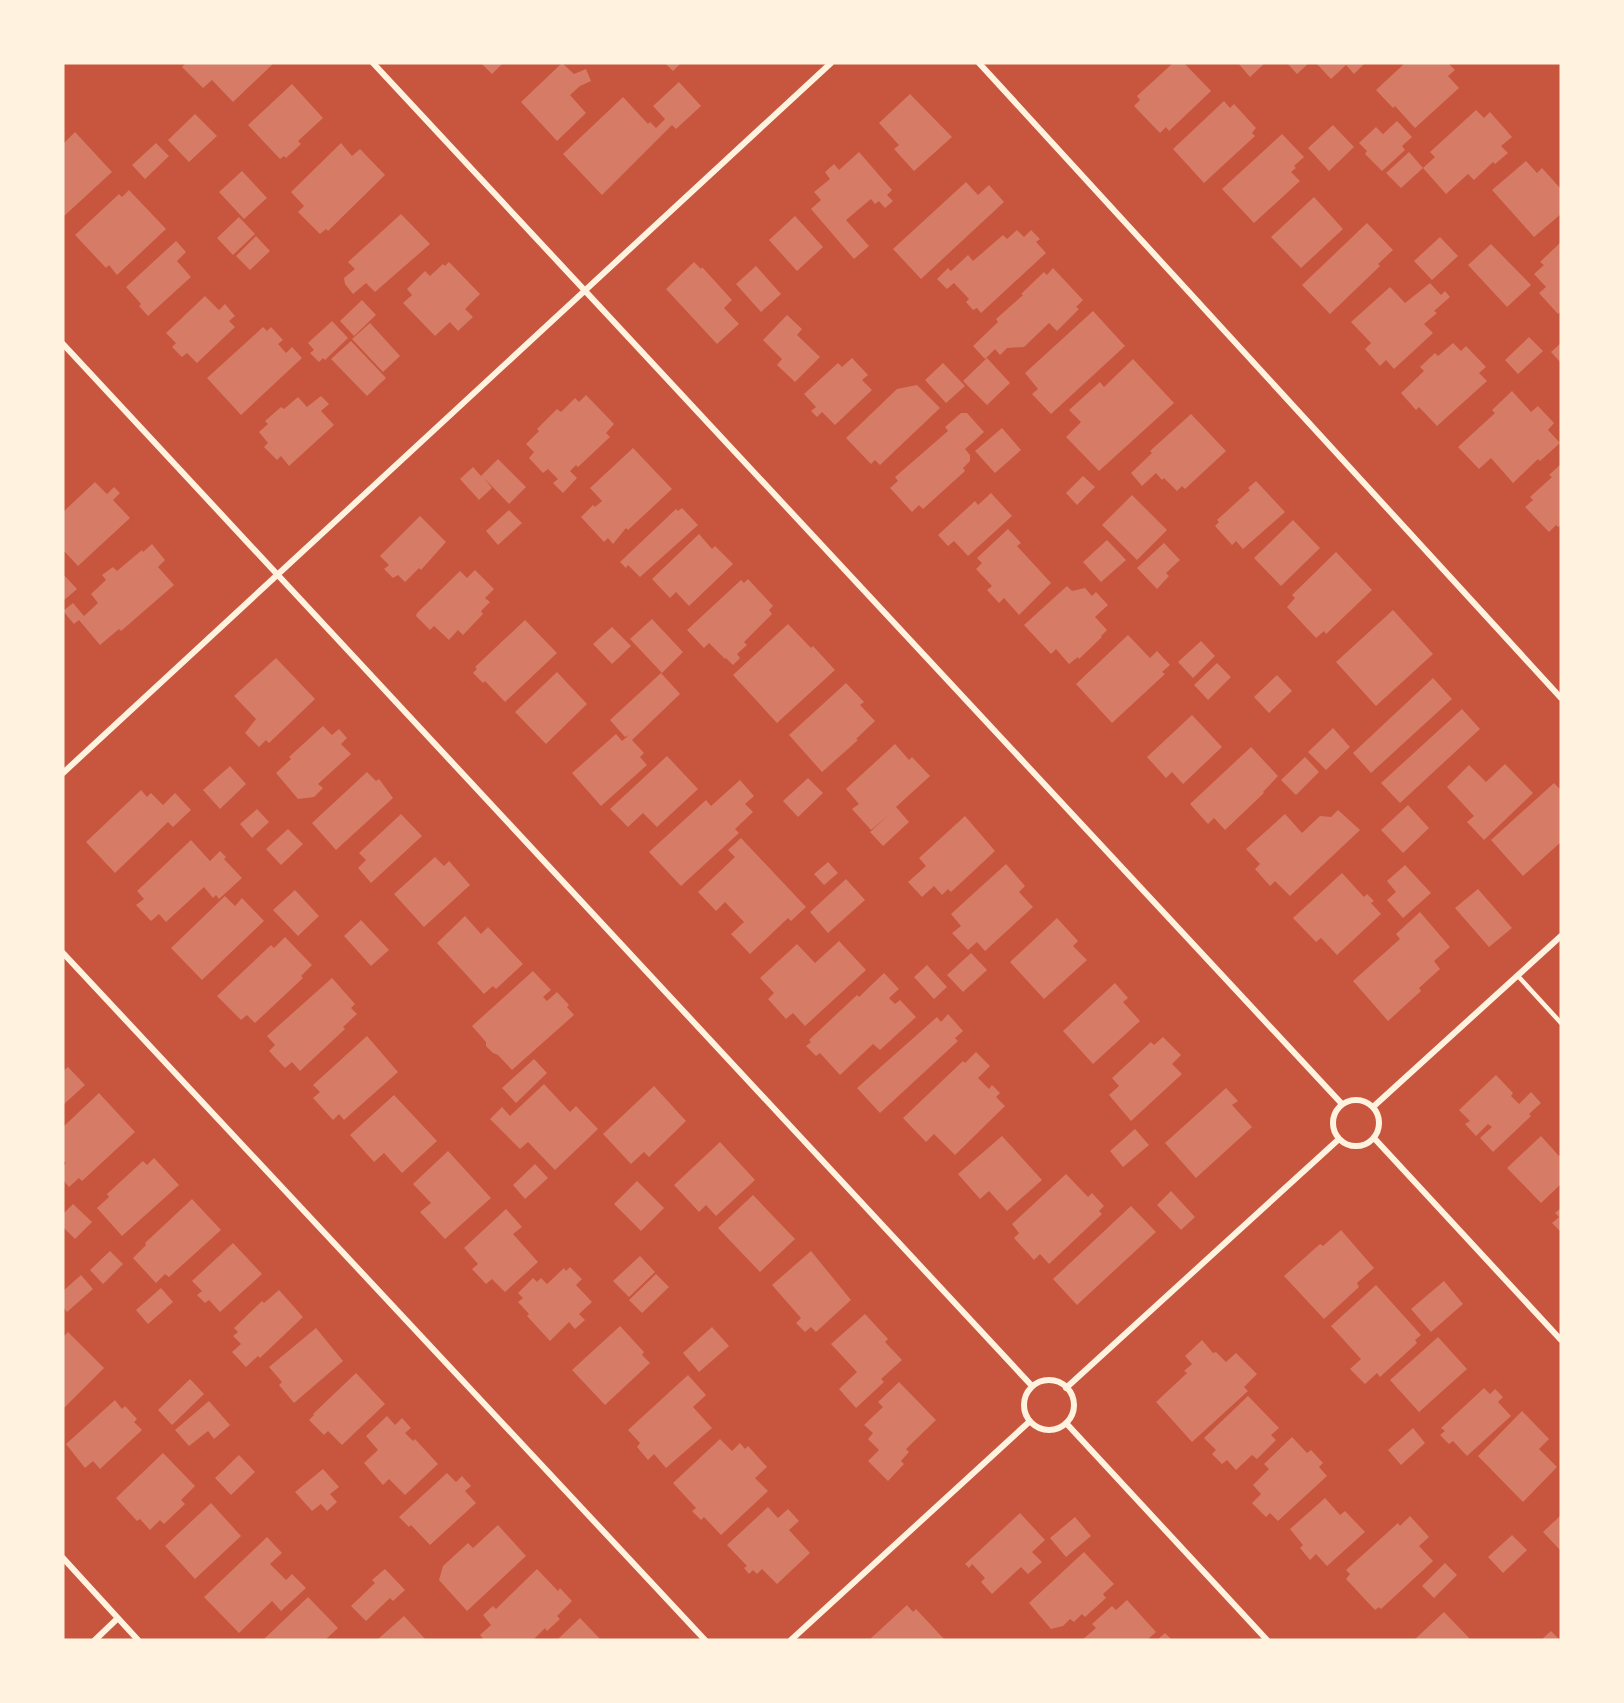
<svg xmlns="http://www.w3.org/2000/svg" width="1624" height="1703" viewBox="0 0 1624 1703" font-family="Commissioner,sans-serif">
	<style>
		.building { fill: #d67c66 }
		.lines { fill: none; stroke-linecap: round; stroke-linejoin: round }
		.service { stroke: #fff3e0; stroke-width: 4.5 }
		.minor { stroke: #fff3e0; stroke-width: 6 }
	</style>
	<rect width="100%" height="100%" fill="#c8553d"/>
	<!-- building -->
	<path class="building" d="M186 63H274L233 102 212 80 203 88 182 67Z
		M481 63H503L492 74Z
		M562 63 574 74 586 69 591 81 580 86 570 95 586 113 557 141 521 102Z
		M665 63H681L673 71Z
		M1173 63H1184L1211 91 1169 131 1166 127 1160 133 1134 106 1140 100 1137 96Z
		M1238 63H1265L1250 77Z
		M1287 63H1309L1297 74Z
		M1316 63H1365L1354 74 1346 65 1331 79Z
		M1405 63H1448L1455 70 1448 76 1459 88 1415 128 1395 106 1393 108 1376 90Z
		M679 82 701 106 676 129 672 125 602 195 563 154 623 97 648 124 650 122 656 128 665 119 653 106Z
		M292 84 323 118 298 141 301 144 286 158 284 156 280 159 248 125Z
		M910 94 952 137 914 171 894 149 899 145 879 123Z
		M1224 101 1230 108 1234 104 1256 128 1252 133 1255 136 1204 183 1173 149Z
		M1476 110 1484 118 1490 112 1512 137 1501 146 1508 153 1495 164 1493 162 1474 180 1468 174 1446 194 1423 168 1435 157 1430 152Z
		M195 114 217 136 189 162 168 140Z
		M1397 121 1412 137 1402 146 1405 150 1382 171 1365 154 1367 151 1359 143 1376 127 1383 134Z
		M1333 125 1354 147 1329 171 1308 148Z
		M75 132 112 172 63 217V144Z
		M1282 134 1304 157 1294 166 1296 168 1291 172 1300 181 1254 223 1222 189Z
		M156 143 169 156 145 179 132 165Z
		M341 143 352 156 360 149 385 175 328 231 326 229 320 234 298 212 304 206 291 192Z
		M859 152 892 190 887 195 893 201 885 208 879 201 875 204 871 199 846 220 869 246 854 259 811 209 821 200 814 192 830 179 825 172 834 164 839 170Z
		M1409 152 1423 168 1401 188 1386 173Z
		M1526 161 1537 173 1542 168 1561 189V214L1534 237 1492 190Z
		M242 171 267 198 244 219 219 192Z
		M966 182 978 195 989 185 1004 202 921 279 893 249Z
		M129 190 166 229 117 275 109 265 106 268 75 235 119 194 122 197Z
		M1314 197 1343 229 1301 268 1271 237Z
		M401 214 430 244 375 292 366 283 353 294 345 284 344 278 355 269 348 262Z
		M795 216 823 247 797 271 769 240Z
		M239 217 255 234 233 255 217 238Z
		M1367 223 1393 250 1378 264 1380 266 1330 314 1302 285Z
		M1017 230 1024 237 1031 230 1040 239 1036 242 1046 253 981 313 977 308 973 310 966 302 969 299 954 283 947 289 937 279 948 268 951 271 968 255 973 261 1003 235 1007 239Z
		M256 236 270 251 250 270 236 256Z
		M1440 237 1458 256 1432 280 1414 261Z
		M176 241 186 252 177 261 191 277 148 316 139 306 141 304 126 287Z
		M1561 242V311L1558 314 1539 293 1546 287 1534 274 1544 265 1540 262Z
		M1491 244 1531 285 1507 307 1468 265Z
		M449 262 480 294 465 309 473 317 458 331 450 322 435 336 403 303 412 295 407 289 425 271 430 276 443 264 445 266Z
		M694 262 701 269 702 267 732 300 724 308 739 324 717 344 666 289Z
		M756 266 781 294 761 312 736 284Z
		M1053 268 1083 300 1076 307 1079 309 1057 331 1049 323 1024 347 1007 348 1000 355 995 349 985 359 973 346 998 322 996 319 1023 295 1021 294 1044 272 1047 275Z
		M1430 283 1441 295 1445 291 1450 297 1434 311 1437 313 1424 324 1433 333 1394 369 1386 360 1380 366 1365 349 1371 343 1351 322 1390 287 1405 303Z
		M205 296 219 310 225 304 235 316 229 321 235 327 197 363 187 353 182 357 172 347 176 343 166 333Z
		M362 300 376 315 354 336 340 321Z
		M1093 311 1125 346 1051 414 1032 394 1038 389 1025 373Z
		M787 315 802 329 797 335 820 357 795 382 777 365 782 359 763 340Z
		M332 321 348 338 325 360 323 358 319 362 310 353 314 350 308 343Z
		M370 323 400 356 383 372 352 339Z
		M263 327 267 331 271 327 283 340 278 344 286 353 292 347 302 358 241 415 207 378Z
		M1529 337 1543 351 1518 374 1505 360Z
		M351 341 386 378 367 396 331 359Z
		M1453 343 1461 351 1466 346 1486 367 1479 373 1487 381 1437 426 1419 407 1416 410 1401 393 1424 371 1420 367 1435 353 1438 356Z
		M1561 343V363L1551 352Z
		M852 358 868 375 862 380 872 390 835 425 822 412 817 417 811 411 816 407 804 394 838 363 842 367Z
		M987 358 1010 383 987 405 963 381Z
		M1133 359 1174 403 1099 471 1066 437 1081 422 1069 410 1100 382 1104 387Z
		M943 363 965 386 946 403 925 380Z
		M917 385 940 408 880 465 875 460 871 464 846 438 897 389Z
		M1512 391 1531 412 1538 406 1554 423 1548 430 1560 443 1540 461 1538 459 1513 483 1491 458 1479 469 1458 447 1495 413 1492 410Z
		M586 395 614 424 606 433 610 437 578 467 576 465 570 471 577 478 563 493 553 483 558 479 548 469 543 473 529 458 534 452 526 444 539 431 537 429 557 409 561 412 575 398 579 402Z
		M321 396 329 404 321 411 334 425 289 466 281 456 277 460 264 447 268 443 259 432 268 424 265 421 281 407 284 409 298 397 307 407Z
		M961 413H967L984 432 965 449 970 455V461L963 468 965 471 923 509 919 505 912 512 890 488 898 481 895 477 948 431 945 427Z
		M1191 414 1226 451 1185 489 1182 486 1177 491 1164 478 1162 480 1156 473 1142 486 1131 473 1152 453 1150 451Z
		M1002 428 1021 450 995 473 975 451Z
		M633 448 672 489 628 530 626 528 613 544 608 538 604 542 581 517 593 505 595 507 602 501 590 488Z
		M498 459 526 487 509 504 484 478 492 488 479 500 460 479 473 467 481 476Z
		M1561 464V525L1558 527 1556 525 1549 532 1525 507 1533 500 1530 497 1552 477 1549 475Z
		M1083 476 1095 487 1077 505 1066 493Z
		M1256 481 1285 512 1243 549 1236 541 1232 545 1215 526 1219 522 1217 520 1250 490 1248 488Z
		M95 482 107 494 114 487 120 493 113 500 130 518 78 566 63 550V512Z
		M991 493 1012 516 968 556 954 541 948 546 938 535 975 501 978 505Z
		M1132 495 1167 530 1137 560 1102 525Z
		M682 508 698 525 640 577 628 565 626 568 620 562 676 509 678 511Z
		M509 510 522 523 498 545 486 531Z
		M420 516 446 542 421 570 419 568 405 582 398 575 393 578 384 569 389 565 380 556Z
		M1293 520 1320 548 1281 586 1254 558Z
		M1008 529 1021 543 1017 546 1051 583 1019 615 1004 598 999 603 987 590 992 586 976 569 982 563 977 558Z
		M699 534 712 549 715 546 733 564 689 606 676 592 670 598 652 579Z
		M1107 540 1126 560 1101 582 1083 562Z
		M1164 543 1180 560 1166 573 1169 576 1157 589 1137 568Z
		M152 544 165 560 158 567 174 585 121 631 119 629 100 645 79 620 74 624 63 611 73 603 84 616 98 603 91 594 106 580 102 575 113 567 117 571 142 550 143 552Z
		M1336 552 1372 590 1326 634 1324 631 1316 638 1287 607 1295 598 1292 595Z
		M475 570 494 589 485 598 490 602 481 611 483 614 463 635 458 630 449 640 434 626 430 630 416 616 417 613 460 571 467 578Z
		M63 574 77 589 63 601Z
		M748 579 773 606 769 610 772 614 744 642 747 645 737 654 740 658 733 665 726 658 725 659 709 643 704 648 687 630 741 580 744 583Z
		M1067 586 1072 591 1085 588 1092 596 1096 592 1108 605 1095 617 1107 630 1101 636 1102 637 1079 659 1078 657 1069 664 1056 649 1051 654 1024 625Z
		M1393 610 1433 654 1376 706 1336 662Z
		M652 619 683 652 662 673 630 639Z
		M525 620 557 653 505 702 485 681 483 683 473 673 477 669 475 667Z
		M788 624 811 648 813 646 835 670 777 723 733 675Z
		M612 627 631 646 612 664 593 644Z
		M1128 635 1150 658 1157 651 1170 665 1162 672 1165 674 1112 723 1076 684Z
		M1201 641 1215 656 1193 678 1178 662Z
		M276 658 315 699 269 743 266 740 259 747 245 733 256 719 234 696Z
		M1217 663 1231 677 1208 700 1194 685Z
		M557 672 587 704 546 744 515 712Z
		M661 673 680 694 632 740 644 753 640 757 647 765 601 806 572 773 616 734 622 741 629 735 625 737 610 720Z
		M1277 675 1292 691 1269 713 1254 697Z
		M1433 678 1452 699 1371 773 1353 753Z
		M846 683 864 702 860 705 875 721 856 739 858 740 822 772 789 735Z
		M1462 709 1480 729 1400 803 1381 783Z
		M1192 715 1222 747 1183 784 1172 772 1166 778 1147 757Z
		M323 726 332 735 339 729 347 738 341 744 351 754 318 784 323 788 314 797 298 799 276 773 291 759 289 757Z
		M1333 728 1350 747 1326 770 1308 752Z
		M895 744 909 760 912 757 930 776 896 807 909 822 883 846 870 832 890 814 871 830 852 809 859 804 846 789Z
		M1251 747 1278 776 1263 792 1264 793 1225 830 1214 818 1208 824 1190 804Z
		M667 756 698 789 657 827 643 813 628 827 610 809Z
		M1305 757 1319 772 1296 795 1281 780Z
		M1505 764 1533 793 1484 840 1467 822 1474 816 1447 787 1469 765 1486 782Z
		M230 766 246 784 220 809 203 790Z
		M367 772 376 781 379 779 393 798 336 850 312 823Z
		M808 778 823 793 798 817 783 801Z
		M740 780 754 796 745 804 753 812 735 829 739 833 681 886 649 852 706 800 711 806Z
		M1554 783 1561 790V842L1523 876 1491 840Z
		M141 790 147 797 151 793 163 805 175 793 191 810 173 827 168 822 115 873 86 842Z
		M1408 805 1429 828 1403 853 1381 830Z
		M257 809 269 822 252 838 240 824Z
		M1338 810 1360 830 1290 896 1275 881 1270 886 1255 869 1260 864 1246 849 1285 814 1302 833 1320 816 1331 817Z
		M401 814 422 836 371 883 358 868 366 860 359 853Z
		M965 816 995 851 951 892 948 889 942 895 934 886 922 897 908 882 926 866 919 858Z
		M288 829 303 844 281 865 266 849Z
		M741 838 806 907 791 921 788 918 750 954 731 934 744 922 725 902 716 911 698 892 735 857 728 850Z
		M191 840 210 861 220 851 226 857 224 859 242 878 219 899 216 895 213 898 204 887 166 922 159 914 151 921 136 905 144 899 137 891Z
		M435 857 444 866 449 861 470 885 424 927 394 894Z
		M828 862 838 873 824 885 814 874Z
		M1006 864 1025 886 1019 892 1033 907 985 951 977 942 968 950 952 933 961 926 951 914Z
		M1405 865 1431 893 1403 918 1387 900 1396 892 1387 881Z
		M1342 873 1364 897 1367 894 1374 901 1371 903 1381 914 1337 955 1321 938 1316 942 1293 918Z
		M846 879 865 900 828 933 810 912Z
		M1478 889 1512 928 1489 947 1455 908Z
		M295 890 319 916 298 936 273 910Z
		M225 896 235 906 242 898 264 921 202 980 171 948Z
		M1420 912 1450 947 1434 961 1440 969 1419 988 1421 991 1388 1021 1353 981 1400 939 1396 934Z
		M465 916 481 934 488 927 523 964 496 989 493 986 484 994 437 943Z
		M1057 918 1078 941 1073 946 1087 960 1044 999 1010 962Z
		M361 920 389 950 371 966 344 936Z
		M285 937 312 965 301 976 303 978 255 1023 247 1015 241 1020 217 996 271 945 274 948Z
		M839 941 866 970 805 1026 793 1013 786 1019 768 999 774 993 760 978 797 944 815 963Z
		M971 953 987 970 963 992 947 975Z
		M927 965 947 987 934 999 914 977Z
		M533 971 551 990 543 997 547 1001 557 992 569 1005 567 1007 574 1015 512 1070 498 1055 493 1053 486 1046V1042L472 1026Z
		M884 973 899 989 889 998 895 1004 900 1000 916 1017 880 1050 873 1044 840 1075 820 1053 816 1056 806 1046 811 1042 809 1040 857 995 859 997Z
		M332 978 355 1004 351 1008 357 1014 343 1027 345 1029 300 1071 292 1062 285 1068 269 1051 275 1045 267 1036Z
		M1115 983 1128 998 1123 1002 1140 1021 1093 1064 1063 1031Z
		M948 1014 963 1031 955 1038 958 1041 880 1113 857 1088 937 1017 941 1022Z
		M367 1036 398 1072 344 1120 339 1114 333 1120 313 1098 320 1092 313 1085Z
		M1163 1037 1181 1055 1172 1064 1182 1074 1131 1121 1109 1095 1119 1086 1112 1078 1151 1042 1154 1045Z
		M976 1052 990 1066 978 1078 989 1089 992 1085 1000 1093 996 1097 1005 1106 955 1155 934 1134 926 1142 903 1118 963 1061 965 1063Z
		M534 1059 547 1073 516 1103 502 1088Z
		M68 1067 85 1085 63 1105V1071Z
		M1496 1075 1513 1093 1511 1096 1519 1104 1531 1092 1541 1103 1529 1114 1531 1116 1493 1152 1480 1138 1492 1127 1488 1124 1476 1136 1465 1124 1470 1121 1459 1110Z
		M544 1084 570 1112 576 1106 598 1129 555 1170 528 1142 520 1149 490 1119 502 1107 510 1116Z
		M654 1086 686 1121 649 1157 644 1152 631 1164 603 1134Z
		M1226 1088 1238 1101 1232 1105 1252 1127 1196 1178 1165 1143Z
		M99 1093 135 1132 82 1181 79 1178 69 1187 63 1180V1166L66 1163 63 1161V1127Z
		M394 1095 437 1141 402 1173 384 1153 374 1162 350 1135Z
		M1135 1129 1149 1145 1123 1167 1110 1151Z
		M1002 1136 1042 1180 1007 1211 989 1191 980 1199 958 1174Z
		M1541 1136 1559 1156 1561 1154V1184L1541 1203 1507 1168Z
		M720 1142 755 1180 716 1216 706 1205 699 1212 674 1185Z
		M448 1151 491 1198 445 1239 420 1212 431 1203 413 1184Z
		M154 1158 179 1185 122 1236 97 1208 109 1197 107 1194 143 1161 147 1165Z
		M535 1164 548 1178 525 1199 513 1185Z
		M1066 1174 1088 1197 1092 1193 1104 1206 1099 1211 1102 1214 1049 1264 1040 1254 1034 1260 1014 1238 1019 1233 1012 1224Z
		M637 1181 664 1208 641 1231 614 1204Z
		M1171 1191 1195 1217 1181 1230 1157 1205Z
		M753 1195 795 1239 760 1272 718 1228Z
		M192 1199 221 1230 169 1277 165 1274 156 1283 133 1258 146 1245 145 1243Z
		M73 1204 92 1222 75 1239 63 1227V1214Z
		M1131 1206 1156 1232 1077 1305 1053 1279Z
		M1561 1208V1232L1552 1223 1559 1217 1555 1213Z
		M506 1209 522 1227 513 1234 538 1262 505 1292 492 1279 486 1284 472 1269 478 1264 464 1248Z
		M1341 1230 1374 1268 1357 1283 1359 1287 1324 1319 1284 1276 1320 1244 1323 1246Z
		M233 1243 262 1274 220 1312 209 1300 205 1303 197 1295 202 1291 192 1281Z
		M110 1251 123 1264 103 1284 90 1270Z
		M811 1251 851 1300 816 1332 811 1327 805 1332 796 1323 801 1318 772 1285Z
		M640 1256 655 1272 629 1297 613 1281Z
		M570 1267 582 1279 576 1285 592 1302 579 1314 585 1320 575 1329 569 1322 550 1341 527 1316 529 1314 518 1302 523 1298 518 1293 533 1278 537 1282 541 1278 547 1284 564 1268 566 1271Z
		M656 1274 669 1287 642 1313 629 1300Z
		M81 1275 93 1289 67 1312 63 1307V1291Z
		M1444 1281 1463 1304 1431 1332 1411 1309Z
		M1376 1285 1421 1335 1415 1340 1417 1343 1380 1377 1377 1373 1365 1384 1350 1369 1361 1359 1331 1326Z
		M161 1288 173 1302 148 1324 136 1310Z
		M279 1290 303 1317 260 1358 258 1356 246 1367 232 1352 241 1344 233 1336 238 1332 234 1328 262 1301 264 1303Z
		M865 1314 888 1339 885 1342 902 1360 881 1379 884 1382 856 1408 839 1389 857 1372 831 1344Z
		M620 1326 644 1352 642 1355 650 1363 605 1405 572 1370Z
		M712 1327 729 1346 699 1372 683 1353Z
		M316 1328 343 1361 294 1403 279 1385 282 1382 269 1367Z
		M68 1332 104 1368 63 1409V1337Z
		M1438 1337 1467 1369 1419 1412 1390 1380Z
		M1202 1340 1213 1353 1216 1352 1226 1362 1236 1353 1257 1374 1244 1387 1248 1391 1192 1442 1156 1402 1187 1373 1184 1371 1192 1364 1185 1356Z
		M356 1373 385 1404 342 1445 328 1431 324 1435 309 1420 314 1415 313 1414Z
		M688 1375 706 1395 693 1407 712 1428 666 1468 654 1454 648 1460 637 1447 640 1443 628 1430Z
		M190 1379 204 1394 172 1425 158 1410Z
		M899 1382 936 1420 906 1449 909 1452 901 1461 904 1464 888 1481 868 1461 879 1450 868 1439 873 1433 864 1425 883 1407 878 1402Z
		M1484 1388 1490 1394 1495 1389 1503 1397 1498 1402 1511 1416 1467 1456 1453 1441 1449 1444 1440 1435 1445 1431 1441 1428Z
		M1248 1396 1279 1428 1271 1435 1276 1440 1257 1459 1252 1455 1236 1470 1227 1460 1222 1464 1212 1454 1216 1450 1204 1438Z
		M115 1400 122 1409 125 1406 137 1419 134 1422 142 1430 100 1469 93 1461 85 1468 66 1444Z
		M209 1401 230 1425 214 1439 208 1431 189 1446 175 1430Z
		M1522 1411 1549 1439 1539 1449 1557 1467 1523 1502 1478 1456Z
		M387 1416 395 1425 402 1418 411 1428 405 1433 413 1441 415 1439 438 1464 405 1495 389 1479 383 1485 364 1463 378 1450 366 1436Z
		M1413 1428 1425 1443 1401 1465 1388 1450Z
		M1292 1437 1307 1453 1311 1450 1323 1463 1319 1467 1327 1476 1278 1521 1270 1513 1266 1517 1252 1503 1261 1494 1253 1485 1269 1469 1264 1464Z
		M720 1439 732 1451 740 1443 745 1449 748 1446 767 1467 755 1478 768 1491 721 1535 704 1517 701 1520 692 1511 696 1508 673 1483Z
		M163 1453 195 1486 181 1500 185 1504 164 1524 160 1520 150 1530 140 1519 137 1521 116 1498Z
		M239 1455 255 1472 231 1495 215 1478Z
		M323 1469 339 1487 330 1494 337 1502 327 1511 321 1504 312 1511 295 1492Z
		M447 1473 456 1482 462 1476 471 1486 465 1491 476 1503 430 1545 411 1525 409 1527 399 1517Z
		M1325 1498 1340 1515 1345 1511 1365 1532 1327 1566 1316 1554 1310 1560 1300 1548 1303 1545 1290 1529Z
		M211 1503 241 1536 195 1579 165 1546Z
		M768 1507 778 1518 788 1509 799 1521 789 1530 810 1553 777 1584 762 1569 757 1574 753 1570 749 1574 744 1568 747 1566 727 1545Z
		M1020 1513 1045 1540 1032 1552 1042 1562 1028 1574 1021 1567 992 1594 981 1582 985 1578 972 1564 969 1568 965 1564Z
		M1561 1515V1551L1543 1532Z
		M1410 1516 1429 1537 1419 1546 1433 1561 1381 1609 1379 1607 1375 1610 1346 1579 1350 1574 1346 1570 1398 1523 1400 1526Z
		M1075 1517 1091 1536 1066 1557 1050 1538Z
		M498 1525 526 1556 467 1611 439 1580 443 1566 468 1543 473 1548Z
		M1512 1535 1527 1550 1503 1573 1488 1557Z
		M267 1537 282 1553 270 1564 286 1580 292 1574 306 1588 281 1611 272 1601 239 1633 204 1597Z
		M1084 1552 1114 1584 1103 1594 1106 1598 1085 1617 1082 1614 1074 1622 1070 1619 1063 1626 1051 1629 1029 1603Z
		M1445 1563 1457 1575 1434 1598 1422 1586Z
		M385 1569 405 1590 393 1601 390 1598 366 1621 351 1606 375 1583 372 1580Z
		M537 1569 558 1591 560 1588 572 1601 557 1616 560 1619 547 1631 545 1628 533 1640H484L480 1635 491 1625 483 1615 493 1606 496 1609Z
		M308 1597 338 1628 325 1640H263Z
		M1127 1600 1156 1632 1147 1640H1082L1096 1628 1092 1624 1112 1606 1116 1610Z
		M907 1605 913 1612 916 1609 945 1640H869Z
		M1444 1612 1471 1640H1414Z
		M404 1616 426 1640H377Z
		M580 1618 601 1640H557Z
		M1551 1631 1560 1640H1541Z
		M1165 1633 1172 1640H1157Z"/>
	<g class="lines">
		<!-- service -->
		<path class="service" d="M1518 976 1561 1023"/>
		<!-- minor -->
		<path class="minor" d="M373 63 1342 1104
			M979 63 1561 698
			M63 344 1032 1386
			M63 773 831 63
			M63 953 705 1640
			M1333 1123a23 23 0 1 1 46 0a23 23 0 1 1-46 0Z
			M1373 1107 1561 936
			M1374 1138 1561 1340
			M1024 1405a25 25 0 1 1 50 0a25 25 0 1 1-50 0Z
			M1066 1388 1339 1139
			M1066 1423 1267 1640
			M63 1558 138 1640
			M95 1640 118 1618
			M791 1640 1029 1422"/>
	</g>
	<!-- border -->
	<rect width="1624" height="1703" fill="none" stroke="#fff3e0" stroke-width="129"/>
</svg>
